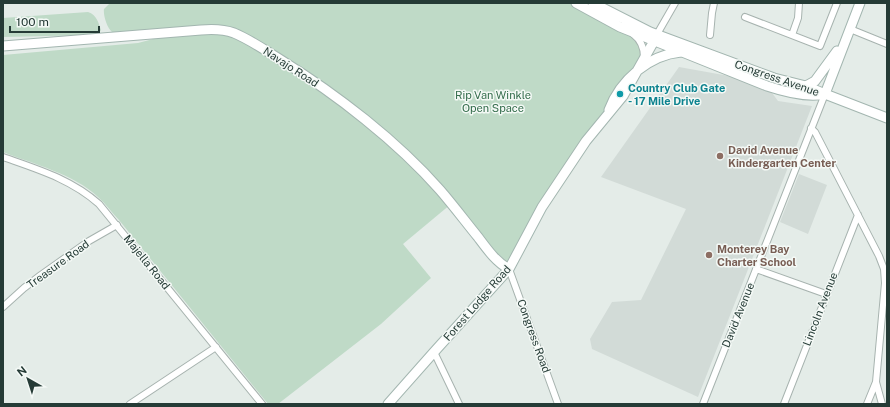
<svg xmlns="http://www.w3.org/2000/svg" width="890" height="407" viewBox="0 0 890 407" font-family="'Public Sans',sans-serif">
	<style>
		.built { fill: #d2dbd7 }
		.green { fill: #bfdac7 }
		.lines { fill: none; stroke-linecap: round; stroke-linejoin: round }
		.street-casing { stroke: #a7b3af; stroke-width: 8 }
		.secondary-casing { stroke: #a3b6b0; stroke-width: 11 }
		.street { stroke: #fff; stroke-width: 6 }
		.secondary { stroke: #fff; stroke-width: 9 }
		.culture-dot { fill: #0f9aa8; stroke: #f4f9f6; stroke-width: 1.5 }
		.education-dot { fill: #8d6e63; stroke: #f4f9f6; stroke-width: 1.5 }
		.labels { text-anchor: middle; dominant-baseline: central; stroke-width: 3; stroke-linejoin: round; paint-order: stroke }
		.street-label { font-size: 11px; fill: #253b36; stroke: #f4f9f6 }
		.culture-label { font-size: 11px; font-weight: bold; fill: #0d838f; stroke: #f4f9f6; text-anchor: start }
		.park-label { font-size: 11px; fill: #346d4c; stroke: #f4f9f6 }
		.education-label { font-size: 11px; font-weight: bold; fill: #785e54; stroke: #f4f9f6; text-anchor: start }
	</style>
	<rect width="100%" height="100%" fill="#e4ece8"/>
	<!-- built -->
	<path class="built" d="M679 67 757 81 767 86 778 101 812 106 698 397 592 349 590 339 612 302 641 300 686 209 601 177Z
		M799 174 827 185 808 234 780 222Z"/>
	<!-- green -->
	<path class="green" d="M110 3H576L635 36 644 53 586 141 509 269 451 204 403 244 431 278 381 324 278 404H268L119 220C112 213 106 204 98 197 74 174 33 164 3 152V55L138 43 180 32H112C107 28 103 15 104 9Z
		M88 12C97 15 98 22 101 30L99 33 94 35 3 37V18Z"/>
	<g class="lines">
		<defs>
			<path id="street" d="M745 17 820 46 837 3
				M850 29 887 44
				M633 34C641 40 644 48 644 57
				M710 35 712 13 714 3
				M792 35 798 18 799 3
				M656 36 675 3
				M811 128 815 132 879 256 884 269 885 283 876 382 882 404
				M3 157C37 169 71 179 99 204L262 404
				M509 269 558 404
				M756 269 826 294
				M3 307 24 288 41 275 89 241 117 225
				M434 352 459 404
				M130 404 216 347
				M703 404 825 94
				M784 404 858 215
				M867 404 876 382"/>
			<path id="secondary" d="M576 3 620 27 767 86C785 92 807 98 825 94
				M593 3 650 32 666 38 774 78 806 86 825 94 887 118
				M3 46 201 30C212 29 223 29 234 33 251 40 266 51 281 60 336 94 397 141 440 190 453 205 465 221 478 237 487 249 496 262 509 269
				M806 86 815 81 837 51
				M825 94 860 3
				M609 110C620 80 649 55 681 52
				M388 404 434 352 509 269 542 207 586 141 623 96 654 41"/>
		</defs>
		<!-- street casing -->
		<use href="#street" class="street-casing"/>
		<!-- secondary casing -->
		<use href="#secondary" class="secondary-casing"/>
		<!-- street -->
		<use href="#street" class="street"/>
		<!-- secondary -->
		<use href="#secondary" class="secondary"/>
	</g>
	<!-- markers -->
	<circle class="culture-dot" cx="620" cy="94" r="4"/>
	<g class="education-dot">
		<circle cx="720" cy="156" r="4"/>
		<circle cx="709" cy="255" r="4"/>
	</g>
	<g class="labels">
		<!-- street labels -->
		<g class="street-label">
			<text transform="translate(291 67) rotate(33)">Navajo Road</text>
			<text transform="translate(777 78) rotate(19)">Congress Avenue</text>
			<text transform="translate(147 262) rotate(51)">Majella Road</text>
			<text transform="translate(58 264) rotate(-36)">Treasure Road</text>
			<text transform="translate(477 303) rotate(-49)">Forest Lodge Road</text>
			<text transform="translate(820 309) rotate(-69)">Lincoln Avenue</text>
			<text transform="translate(738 315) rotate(-68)">David Avenue</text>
			<text transform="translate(534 336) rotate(70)">Congress Road</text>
		</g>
		<!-- culture labels -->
		<g class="culture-label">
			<text x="628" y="88">Country Club Gate<tspan x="628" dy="13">- 17 Mile Drive</tspan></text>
		</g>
		<!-- park labels -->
		<g class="park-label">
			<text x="493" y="95">Rip Van Winkle<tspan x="493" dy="13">Open Space</tspan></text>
		</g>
		<!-- education labels -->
		<g class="education-label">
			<text x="728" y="150">David Avenue<tspan x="728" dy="13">Kindergarten Center</tspan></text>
			<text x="717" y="249">Monterey Bay<tspan x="717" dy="13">Charter School</tspan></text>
		</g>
	</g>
	<!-- border -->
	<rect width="890" height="407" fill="none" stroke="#253b36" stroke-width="8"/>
	<!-- north arrow -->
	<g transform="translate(28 379) rotate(321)" stroke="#f4f9f6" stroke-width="3" paint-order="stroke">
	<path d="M0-3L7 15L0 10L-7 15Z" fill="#253b36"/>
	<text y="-6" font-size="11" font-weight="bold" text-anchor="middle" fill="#253b36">N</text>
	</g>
	<!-- scale -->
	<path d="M10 26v6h89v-6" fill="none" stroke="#253b36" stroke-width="2"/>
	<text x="16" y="26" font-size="12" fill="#253b36" stroke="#f4f9f6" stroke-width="3" paint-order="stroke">100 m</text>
</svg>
